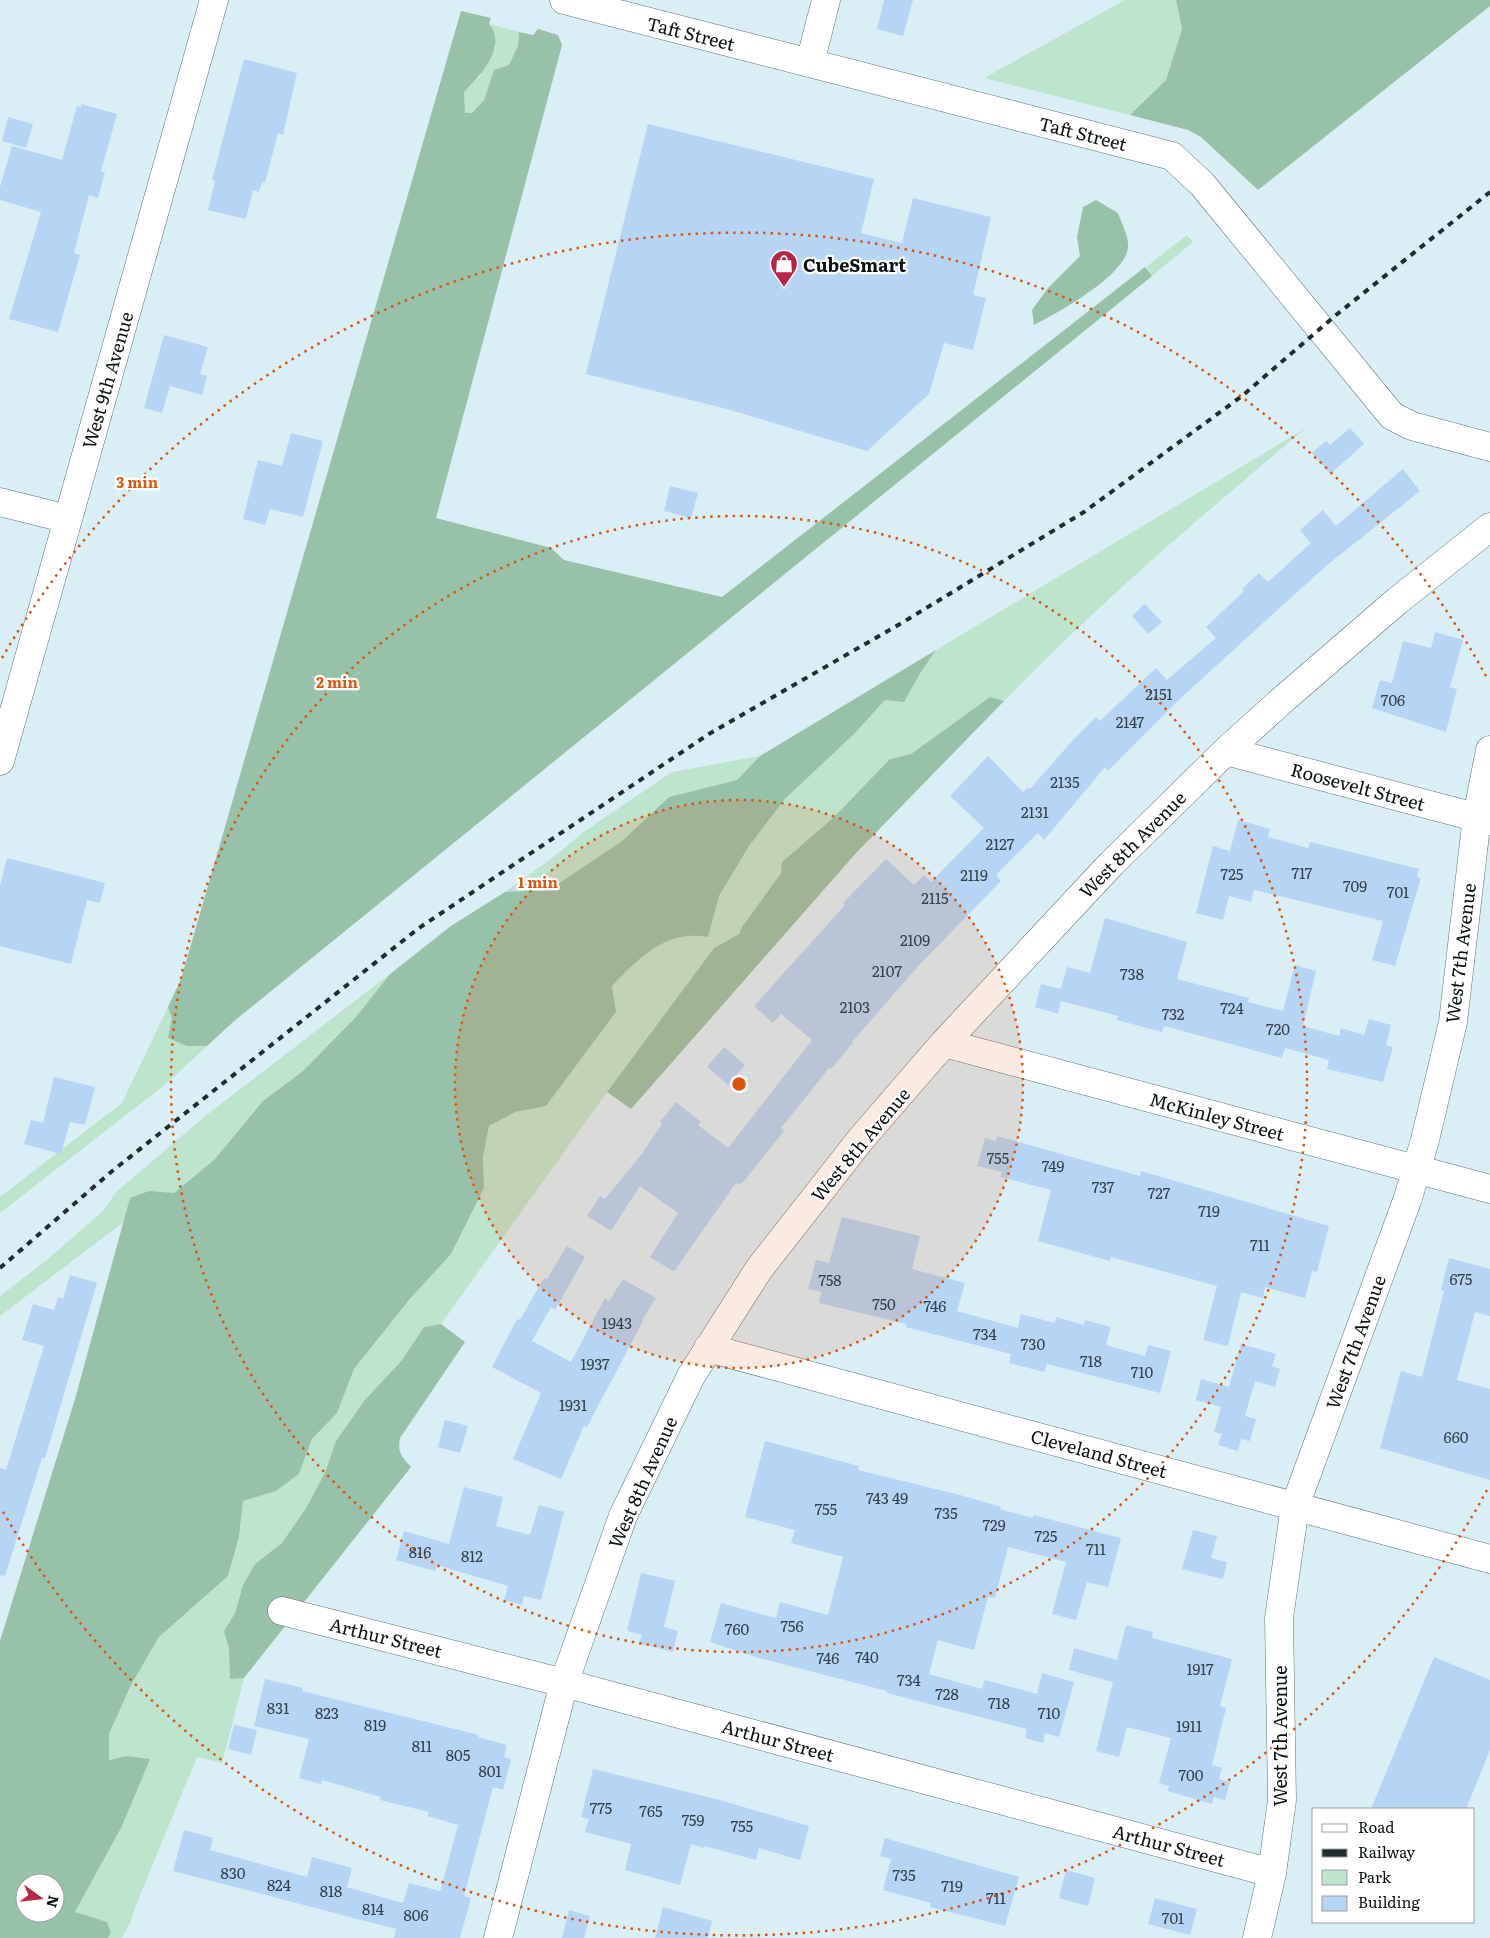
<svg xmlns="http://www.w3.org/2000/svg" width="1490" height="1938" viewBox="0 0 1490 1938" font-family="Literata,serif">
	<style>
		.green { fill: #bde4cd }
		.forest { fill: #98c1a9; fill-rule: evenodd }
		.building { fill: #b6d4f4 }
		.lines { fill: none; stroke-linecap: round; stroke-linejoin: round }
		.minor-casing { stroke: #607278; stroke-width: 29 }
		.minor { stroke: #fff; stroke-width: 28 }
		.rail { stroke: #222b2d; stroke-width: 4; stroke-dasharray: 6 6; stroke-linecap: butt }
		.ring { fill: none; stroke: #dd550c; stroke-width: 2.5; stroke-dasharray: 2.5 5 }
		.labels { text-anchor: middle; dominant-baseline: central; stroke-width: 4.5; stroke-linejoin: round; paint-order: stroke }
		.number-label { font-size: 15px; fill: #34414a }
		.street-label { font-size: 18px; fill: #091012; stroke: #fff }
		.poi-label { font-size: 18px; font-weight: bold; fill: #091012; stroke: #fff; text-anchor: start }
		.centre { fill: #dd550c; stroke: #fff; stroke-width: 2.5 }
		.ring-label { font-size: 15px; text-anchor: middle; font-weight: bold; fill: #dd550c; stroke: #fff; stroke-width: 4.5; stroke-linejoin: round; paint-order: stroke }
	</style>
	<rect width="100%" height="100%" fill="#daeef6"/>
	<!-- green -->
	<path class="green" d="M1125 0H1176L1182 29 1166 80 1130 115 984 78Z
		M489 24 519 32 518 46 509 66 494 70 484 100 472 113H465L464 92 480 76 496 47Z
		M1187 235 1193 242 1152 276 1146 267Z
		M1306 428C1202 515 1098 604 1004 701L990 697 911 754 890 759 833 818 782 862 781 873 742 927 739 934 714 948 607 1092 441 1324 424 1327 402 1360 364 1401 336 1441 325 1473 306 1508 282 1543 255 1564 243 1585 235 1613 224 1631 229 1649 230 1679 244 1678 222 1763 197 1757 136 1905 131 1921 122 1938H108L111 1932 75 1912 122 1826 149 1760 126 1756 109 1760V1734L131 1685 159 1637 228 1576 239 1537 243 1501 276 1491 299 1474 312 1439 337 1413 354 1369 409 1300 451 1254 484 1188 483 1157 489 1126 515 1112 546 1106 616 1012 612 986C639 958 666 929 708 937L719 896 749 846 785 799 854 734 885 700 919 675 936 650Z
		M760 756 737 780 669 797 622 841 549 890 505 892 552 858 585 831 672 772Z
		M390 974 355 1018 303 1071 263 1101 214 1160 174 1193 130 1198 125 1221 0 1316V1296L47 1260 104 1210 116 1192 204 1117Z
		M168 1007 187 1046H207L167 1083 0 1213V1197L122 1103Z"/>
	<!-- forest -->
	<path class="forest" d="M1176 0H1490V6L1258 190 1201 137 1188 130 1130 115 1166 80 1182 29Z
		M461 11 491 18 489 24C508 46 480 76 464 92L465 113H472L484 100 494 70 509 65 518 46 519 32 533 35 538 29 558 35 562 45 436 518 551 548 564 560 722 597 1145 267 1152 276 233 1022 207 1046H187L168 1038 172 1018 168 1007 181 979Z
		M1096 200 1118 213C1121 222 1127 233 1128 243 1132 273 1057 313 1034 325L1032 310 1048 288 1080 256 1077 237 1083 207Z
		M936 650 919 675 904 702 885 700 854 734 785 799 749 846 719 896 708 937C666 929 639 958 612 986L616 1012 546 1106 515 1112 489 1126 483 1157 484 1188 451 1254 409 1300 354 1369 337 1413 312 1439 299 1474 276 1491 243 1501 239 1537 228 1576 159 1637 131 1685 109 1734V1760L126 1756 150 1759 122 1826 75 1912 107 1922 111 1933 108 1938H0V1641L75 1399 130 1198 149 1191 174 1193 214 1160 263 1101 303 1071 355 1018 390 974 451 926 505 892 549 890 622 841 669 797 737 780 760 756ZM25 1883H55V1913H25Z
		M990 697 1004 701 857 852 631 1109 607 1092 714 948 739 934 742 927 781 873 782 862 833 818 890 759 911 754Z
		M441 1324 465 1342 400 1438C397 1452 402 1457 411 1467L244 1678 230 1679 229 1649 224 1631 235 1613 243 1585 255 1564 282 1543 306 1508 325 1473 336 1441 364 1401 402 1360 424 1327Z"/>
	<!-- building -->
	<path class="building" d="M884 0H913L903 36 877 29Z
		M244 59 297 73 283 135 278 133 265 183 262 182 259 192 253 190 246 219 208 210 215 181 212 180Z
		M81 104 117 114 101 171 105 172 98 198 89 195 74 253 80 255 58 332 9 319 41 212 0 200V187L12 146 62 160 77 106 81 107Z
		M8 117 33 124 26 148 2 141Z
		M648 124 874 179 861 233 902 243 913 198 991 217 973 295 986 298 973 350 944 343 929 394 867 451 727 409 586 374Z
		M164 335 208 347 200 374 207 376 202 395 170 386 162 413 144 408Z
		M1350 428 1364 444 1330 474 1312 453 1326 441 1330 445Z
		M291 433 323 441 303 517 270 509 265 525 243 519 258 460 282 466Z
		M1403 469 1420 491 1326 566 1262 624 1182 697 1108 771 1105 767 1044 840 1038 833 996 875 1001 881 920 964 852 1042 853 1043 831 1069 830 1067 781 1128 784 1131 744 1181 739 1185 736 1183 675 1270 673 1271 650 1257 678 1213 640 1186 611 1231 587 1216 600 1196 605 1199 641 1155 662 1124 660 1122 676 1102 701 1122 698 1125 728 1148 812 1040 781 1014 773 1023 754 1006 845 905 843 903 886 859 914 885 924 875 931 882 984 828 950 796 988 756 1023 792 1028 787 1030 789 1073 740 1096 717 1100 721 1156 668 1167 680 1216 638 1206 627 1244 591 1242 589 1259 573 1268 582 1311 543 1300 530 1323 510 1336 526Z
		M670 486 698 493 691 518 664 511Z
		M1145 604 1162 622 1148 634 1132 616Z
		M1435 632 1463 640 1450 687 1457 689 1446 732 1372 708 1380 680 1392 683 1403 641 1431 648Z
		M1238 820 1270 829 1268 837 1308 848 1310 842 1419 869 1417 877 1421 878 1395 966 1372 960 1383 921 1254 890 1251 902 1229 896 1223 920 1196 913 1213 846 1230 851Z
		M7 858 105 883 100 903 87 900 71 964 0 946V886Z
		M1105 918 1187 942 1177 979 1249 998 1248 1002 1283 1011 1295 965 1316 971 1303 1026 1339 1036 1341 1028 1364 1035 1369 1019 1391 1025 1386 1045 1393 1047 1383 1082 1327 1069 1329 1060 1285 1048 1282 1058 1164 1026 1162 1032 1117 1020 1118 1016 1061 1001 1058 1014 1035 1007 1041 984 1061 989 1067 967 1090 973Z
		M724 1047 745 1065 728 1085 707 1067Z
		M54 1077 95 1087 85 1125 70 1122 61 1154 24 1144 31 1120 43 1123Z
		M997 1136 1140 1176 1141 1171 1329 1226 1317 1272 1312 1271 1305 1298 1265 1287 1263 1298 1241 1292 1228 1346 1203 1340 1217 1286 1111 1257 1110 1261 1038 1241 1051 1190 1000 1177 1002 1172 977 1166 985 1138 996 1141Z
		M842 1217 920 1236 912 1269 965 1283 957 1311 1018 1328 1021 1314 1055 1323 1056 1317 1084 1325 1085 1320 1111 1327 1106 1345 1145 1356 1148 1345 1171 1351 1160 1393 1047 1364 1044 1372 1009 1363 1011 1354 906 1327 907 1324 819 1303 821 1292 808 1289 816 1260 829 1263Z
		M567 1246 585 1257 555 1310 551 1307 532 1341 571 1362 605 1298 609 1301 623 1279 656 1298 642 1320 643 1321 587 1427 584 1426 561 1479 513 1459 541 1393 492 1367 517 1319 520 1320 544 1278 547 1279Z
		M1449 1258 1490 1269V1316L1475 1312 1457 1380 1490 1389V1480L1380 1448 1401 1371 1422 1377 1444 1291 1441 1290Z
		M70 1275 97 1283 45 1458H42L5 1576 0 1575V1468L6 1470 44 1346 22 1340 33 1304 54 1310 58 1297 63 1299Z
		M1241 1344 1276 1354 1272 1366 1280 1369 1275 1387 1255 1381 1245 1416 1256 1419 1250 1441 1241 1439 1238 1451 1218 1445 1222 1434 1214 1432 1221 1407 1196 1400 1201 1379 1229 1387Z
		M445 1420 468 1426 460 1453 438 1447Z
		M765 1441 859 1466 858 1470 964 1496 1001 1507 1000 1509 1033 1518V1515L1121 1538 1108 1587 1087 1582 1076 1620 1052 1614 1066 1562 1008 1547 995 1598 988 1597 974 1650 938 1640 929 1674 982 1689 985 1680 1037 1694 1042 1673 1074 1682 1059 1737 1045 1733 1043 1743 1025 1738 1027 1729 887 1693V1691L759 1658 710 1642 721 1603 776 1618 780 1602 828 1615 843 1557 791 1543 795 1530 745 1517Z
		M464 1487 503 1497 496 1526 530 1535 539 1505 564 1512 541 1600 524 1596 522 1605 504 1600 508 1586 437 1565 435 1571 396 1560 404 1531 449 1544Z
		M1193 1530 1217 1536 1211 1558 1227 1562 1223 1579 1182 1569Z
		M641 1573 675 1581 664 1627 678 1631 673 1652 639 1643 642 1635 627 1631Z
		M1126 1625 1153 1632 1152 1638 1232 1659 1220 1706 1226 1708 1212 1765 1222 1768 1219 1779 1230 1782 1225 1800 1214 1797 1212 1804 1168 1791 1169 1786 1159 1783 1171 1738 1127 1727 1119 1757 1096 1751 1113 1682 1069 1670 1074 1648 1117 1660Z
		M1434 1657 1490 1680V1750L1466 1809H1371Z
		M265 1679 303 1688 302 1691 479 1735 478 1737 507 1745 504 1757 511 1759 503 1790 493 1787 464 1896 471 1898 460 1938H394L396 1929 173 1871 184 1830 213 1838 210 1850 307 1877 312 1857 352 1868 347 1887 403 1903 409 1883 440 1891 441 1889 458 1825 428 1816 429 1812 380 1800 381 1797 322 1780 321 1784 299 1778 309 1739 254 1726Z
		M234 1725 257 1730 251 1755 228 1749Z
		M593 1769 716 1799 809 1826 800 1860 759 1848 756 1860 704 1846V1848L691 1844 680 1885 625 1870 631 1844 585 1832 589 1819 581 1817Z
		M885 1838 1019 1877 1005 1926 930 1907 931 1903 883 1890 891 1859 880 1856Z
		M1066 1870 1095 1878 1088 1906 1059 1898Z
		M1155 1898 1197 1909 1190 1935 1148 1924Z
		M663 1907 712 1921 708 1938H655Z
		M569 1910 590 1916 584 1938H562Z"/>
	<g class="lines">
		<defs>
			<path id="minor" d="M564 0 1172 156 1202 184 1392 416 1412 426 1490 447
				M810 63 826 0
				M0 502 68 519
				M1226 751 1490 821
				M0 761 214 0
				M944 1043 1490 1189
				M708 1348 1490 1559
				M282 1611 564 1683 1272 1873
				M498 1938 564 1683 623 1516 691 1376 759 1269 861 1139 944 1043 1111 864 1226 751 1279 703 1397 601 1490 527
				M1257 1938 1272 1873 1282 1800 1279 1618 1295 1506 1408 1198 1425 1140 1453 1022 1477 817 1490 750"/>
		</defs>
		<!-- minor casing -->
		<use href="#minor" class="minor-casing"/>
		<!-- minor -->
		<use href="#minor" class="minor"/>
		<!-- rail -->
		<path class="rail" d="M0 1268 111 1172 419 928 709 734 905 621 1084 512 1242 396 1336 315 1490 192"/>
	</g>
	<!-- distance rings -->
	<circle cx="739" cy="1084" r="284" fill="#dd550c" fill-opacity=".12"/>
	<g class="ring">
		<circle cx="739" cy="1084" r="284"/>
		<circle cx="739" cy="1084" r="568"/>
		<path d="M1487 1490A851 851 0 0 1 2 1510M2 658A851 851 0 0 1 1487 678"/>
	</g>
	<!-- icons -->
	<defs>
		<symbol id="shop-pin" viewBox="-11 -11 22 30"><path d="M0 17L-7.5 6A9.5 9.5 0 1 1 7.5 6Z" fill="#b72648" stroke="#fff"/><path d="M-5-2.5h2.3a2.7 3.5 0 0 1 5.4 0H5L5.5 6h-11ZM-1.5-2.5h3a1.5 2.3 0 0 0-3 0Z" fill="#fff"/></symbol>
	</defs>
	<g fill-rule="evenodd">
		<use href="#shop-pin" x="768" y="248" width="32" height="43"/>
	</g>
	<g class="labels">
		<!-- number labels -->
		<g class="number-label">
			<text x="1159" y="693">2151</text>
			<text x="1393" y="699">706</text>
			<text x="1130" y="721">2147</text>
			<text x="1065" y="781">2135</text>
			<text x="1035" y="811">2131</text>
			<text x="1000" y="843">2127</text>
			<text x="1302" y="872">717</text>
			<text x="1232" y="873">725</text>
			<text x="974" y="874">2119</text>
			<text x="1355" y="885">709</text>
			<text x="1398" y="891">701</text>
			<text x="935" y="897">2115</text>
			<text x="915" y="939">2109</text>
			<text x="887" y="970">2107</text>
			<text x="1132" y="973">738</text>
			<text x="855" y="1006">2103</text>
			<text x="1232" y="1007">724</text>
			<text x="1173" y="1013">732</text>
			<text x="1278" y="1028">720</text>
			<text x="998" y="1157">755</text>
			<text x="1053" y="1165">749</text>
			<text x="1103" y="1186">737</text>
			<text x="1159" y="1192">727</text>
			<text x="1209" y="1210">719</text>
			<text x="1260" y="1244">711</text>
			<text x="1461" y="1278">675</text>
			<text x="830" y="1279">758</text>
			<text x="884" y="1303">750</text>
			<text x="935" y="1305">746</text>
			<text x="617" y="1322">1943</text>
			<text x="985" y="1333">734</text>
			<text x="1033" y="1343">730</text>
			<text x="1091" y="1360">718</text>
			<text x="595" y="1363">1937</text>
			<text x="1142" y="1371">710</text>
			<text x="573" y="1404">1931</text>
			<text x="1456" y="1436">660</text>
			<text x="887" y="1497">743 49</text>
			<text x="826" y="1508">755</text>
			<text x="946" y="1512">735</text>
			<text x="994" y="1524">729</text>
			<text x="1046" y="1535">725</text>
			<text x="1096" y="1548">711</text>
			<text x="420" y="1551">816</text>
			<text x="472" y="1555">812</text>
			<text x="792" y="1625">756</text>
			<text x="737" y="1628">760</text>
			<text x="867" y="1656">740</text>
			<text x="828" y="1657">746</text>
			<text x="1200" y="1668">1917</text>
			<text x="909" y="1679">734</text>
			<text x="947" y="1693">728</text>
			<text x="999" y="1702">718</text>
			<text x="278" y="1707">831</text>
			<text x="327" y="1712">823</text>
			<text x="1049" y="1712">710</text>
			<text x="375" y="1724">819</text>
			<text x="1189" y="1725">1911</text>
			<text x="422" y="1745">811</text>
			<text x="458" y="1754">805</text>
			<text x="490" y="1770">801</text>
			<text x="1191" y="1774">700</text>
			<text x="601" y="1807">775</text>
			<text x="651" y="1810">765</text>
			<text x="693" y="1819">759</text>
			<text x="742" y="1825">755</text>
			<text x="233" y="1872">830</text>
			<text x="904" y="1874">735</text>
			<text x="279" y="1884">824</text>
			<text x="952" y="1885">719</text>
			<text x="331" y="1890">818</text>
			<text x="996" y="1897">711</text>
			<text x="373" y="1908">814</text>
			<text x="416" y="1914">806</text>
			<text x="1173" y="1917">701</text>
		</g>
		<!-- street labels -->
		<g class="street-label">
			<text transform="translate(691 33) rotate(14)">Taft Street</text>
			<text transform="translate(1083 133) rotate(14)">Taft Street</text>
			<text transform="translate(107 380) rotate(-74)">West 9th Avenue</text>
			<text transform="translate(1358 786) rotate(15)">Roosevelt Street</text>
			<text transform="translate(1132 844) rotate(-45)">West 8th Avenue</text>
			<text transform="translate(1460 953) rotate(-83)">West 7th Avenue</text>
			<text transform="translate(1217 1116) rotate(15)">McKinley Street</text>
			<text transform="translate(860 1144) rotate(-50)">West 8th Avenue</text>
			<text transform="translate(1355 1342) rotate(-70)">West 7th Avenue</text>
			<text transform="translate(1099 1453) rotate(15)">Cleveland Street</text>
			<text transform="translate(642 1482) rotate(-66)">West 8th Avenue</text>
			<text transform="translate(386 1637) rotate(14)">Arthur Street</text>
			<text transform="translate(1279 1736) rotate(-90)">West 7th Avenue</text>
			<text transform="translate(778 1740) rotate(15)">Arthur Street</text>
			<text transform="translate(1169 1845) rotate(15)">Arthur Street</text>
		</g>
		<!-- poi labels -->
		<g class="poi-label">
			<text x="803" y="264">CubeSmart</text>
		</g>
	</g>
	<circle cx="739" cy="1084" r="8" class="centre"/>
	<g class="ring-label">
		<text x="137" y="488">3 min</text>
		<text x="337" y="688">2 min</text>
		<text x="538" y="888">1 min</text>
	</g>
	<!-- legend -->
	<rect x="1312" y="1808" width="162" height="115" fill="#ffffff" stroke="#9d9fa0"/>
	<rect x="1322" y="1824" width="25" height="8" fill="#ffffff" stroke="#9d9fa0"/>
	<text x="1358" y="1833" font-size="15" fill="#091012">Road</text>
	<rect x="1322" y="1849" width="25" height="8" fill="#222b2d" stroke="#9d9fa0"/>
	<text x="1358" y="1858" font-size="15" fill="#091012">Railway</text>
	<rect x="1322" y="1870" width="25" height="15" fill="#bde4cd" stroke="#9d9fa0"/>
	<text x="1358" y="1883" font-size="15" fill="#091012">Park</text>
	<rect x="1322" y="1896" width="25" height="15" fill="#b6d4f4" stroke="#9d9fa0"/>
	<text x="1358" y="1908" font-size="15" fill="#091012">Building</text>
	<!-- north arrow -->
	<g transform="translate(40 1898) rotate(105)"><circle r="24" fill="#ffffff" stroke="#9d9fa0"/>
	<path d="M0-4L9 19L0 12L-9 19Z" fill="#b72648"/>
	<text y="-8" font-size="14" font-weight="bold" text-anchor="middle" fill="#091012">N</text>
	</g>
</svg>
